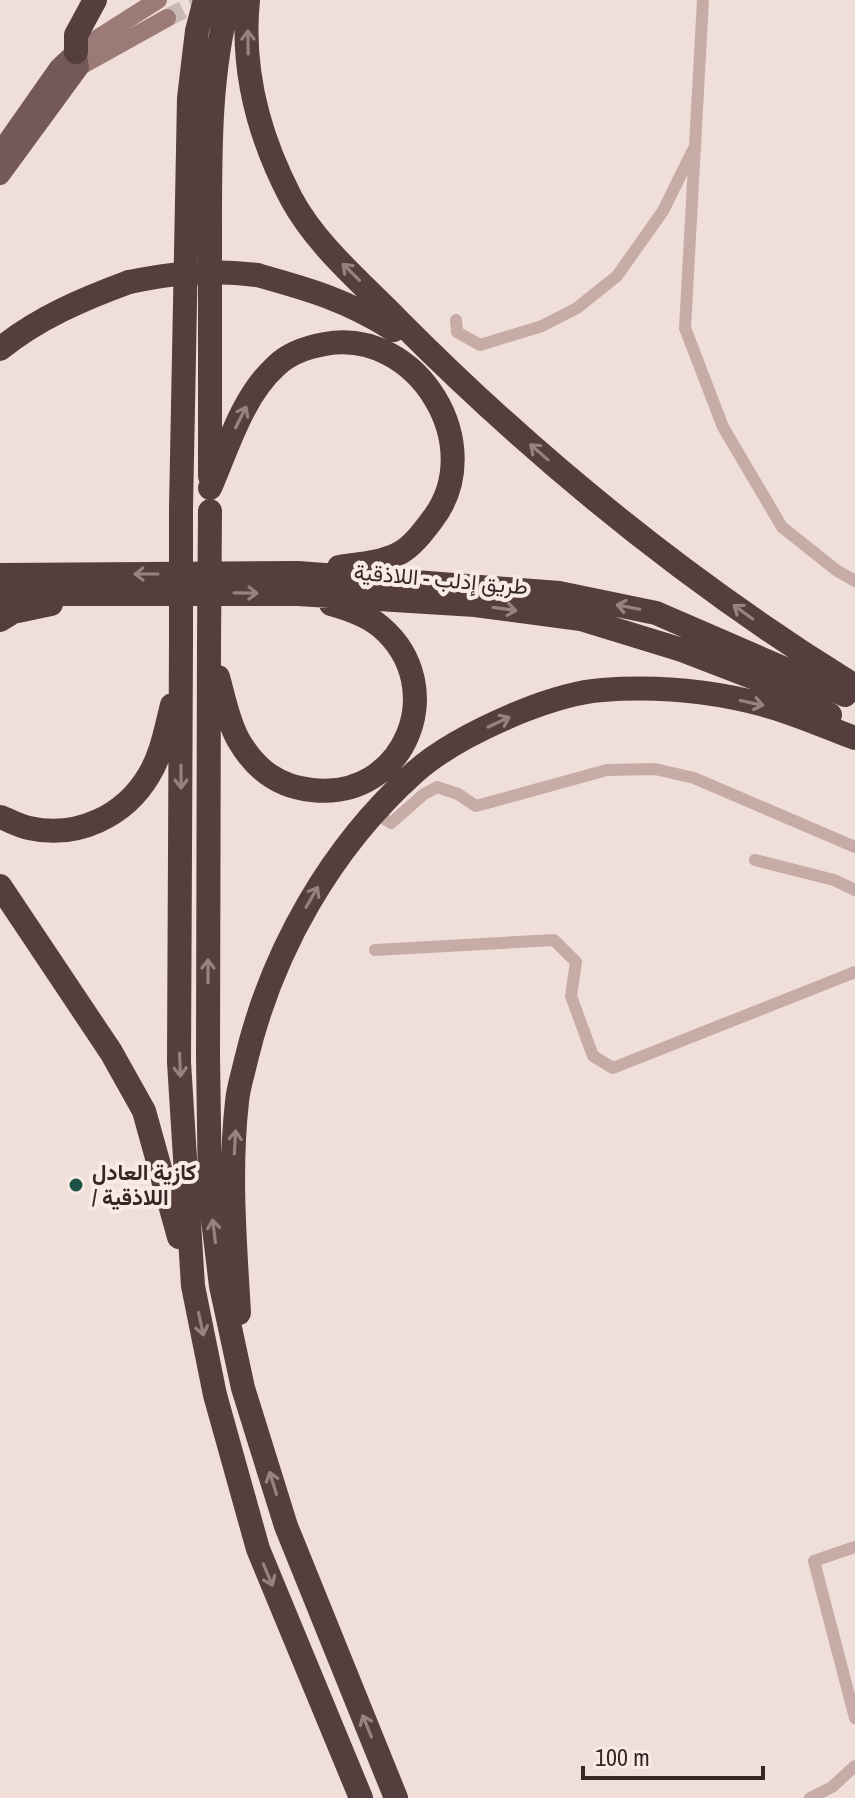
<svg xmlns="http://www.w3.org/2000/svg" width="855" height="1798" viewBox="0 0 855 1798" font-family="'Archivo Narrow',Vazirmatn,sans-serif">
	<style>
		.lines { fill: none; stroke-linecap: round; stroke-linejoin: round }
		.secondary-tunnel { stroke: #cab9b5; stroke-width: 18; stroke-dasharray: 18 9; stroke-linecap: butt }
		.street { stroke: #c7aba6; stroke-width: 12 }
		.secondary { stroke: #9b7a77; stroke-width: 18 }
		.primary { stroke: #755958; stroke-width: 20 }
		.highway { stroke: #543e3e; stroke-width: 24 }
		.highway-bridge { stroke: #543e3e; stroke-width: 24 }
		.oneway { stroke: #968381 }
		.poi-dot { fill: #1e5347; stroke: #f8eae5; stroke-width: 3 }
		.labels { text-anchor: middle; dominant-baseline: central; stroke-width: 8; stroke-linejoin: round; paint-order: stroke }
		.street-label { font-size: 22px; fill: #342726; stroke: #f8eae5 }
		.poi-label { font-size: 22px; font-weight: bold; fill: #342726; stroke: #f8eae5; text-anchor: start }
	</style>
	<rect width="100%" height="100%" fill="#f0ded9"/>
	<g class="lines">
		<!-- secondary-tunnel -->
		<path class="secondary-tunnel" d="M167 18 202 0"/>
		<!-- street -->
		<path class="street" d="M703 0 685 328 723 427 782 527 836 570 855 581
			M456 320 457 332 480 345 542 326 577 308 617 276 663 211 693 150
			M375 813 391 823 424 794 437 787 458 794 476 806 607 770 655 769 694 778 855 847
			M755 860 834 880 855 890
			M375 950 554 940 576 962 571 996 593 1056 613 1068 855 972
			M855 1547 814 1561 855 1718
			M810 1798 832 1787 855 1766"/>
		<!-- secondary -->
		<path class="secondary" d="M76 52 158 0
			M79 67 167 18"/>
		<!-- primary -->
		<path class="primary" d="M3 148 59 68 76 52
			M0 175 79 67 76 52"/>
		<!-- highway -->
		<path class="highway" d="M248 0C241 69 259 137 291 198 316 245 361 282 398 320 536 459 689 583 855 686
			M76 52V35L95 0
			M257 275C311 290 346 300 394 330
			M0 349C38 318 83 299 129 282
			M210 476C210 395 210 313 210 231 210 155 209 74 229 0
			M210 488C228 447 242 397 276 366 288 354 308 347 325 344 417 327 490 446 432 520 423 532 412 547 398 554 380 563 358 564 339 567
			M181 509 189 98 197 31 205 0
			M0 575 298 573 559 593 656 613 845 695
			M0 594H298L475 605 581 619 682 650 770 684 830 715
			M0 620 13 612 51 604
			M181 643 179 1062 193 1286 215 1395 258 1549 361 1798
			M209 644 208 1056 210 1195 221 1286 243 1388 286 1526 396 1798
			M218 677C224 698 228 722 239 741 256 770 279 787 312 790 405 801 451 687 381 627 367 615 348 609 331 604
			M0 817C9 820 19 826 29 828 77 839 125 816 149 775 162 754 166 728 172 705
			M0 886 111 1052 144 1111 179 1237
			M239 1313C235 1243 229 1172 237 1102 238 1088 243 1074 246 1060 272 951 331 847 415 772 444 746 484 727 520 712 545 702 574 692 602 690 655 686 712 691 764 705 795 713 825 727 855 738"/>
		<!-- highway-bridge -->
		<path class="highway-bridge" d="M129 282C173 273 212 269 257 275
			M181 509V643
			M209 644 210 511"/>
	</g>
	<!-- one-way arrows -->
	<defs><path id="oneway-shaft" d="M-6 0H5M1.5-3L5.5 0L1.5 3" fill="none" stroke-width="1.6" stroke-linecap="round" stroke-linejoin="round" transform="scale(2)"/></defs>
	<g class="oneway">
		<use href="#oneway-shaft" transform="translate(248 42) rotate(-91)"/>
		<use href="#oneway-shaft" transform="translate(351 272) rotate(-135)"/>
		<use href="#oneway-shaft" transform="translate(241 417) rotate(-63)"/>
		<use href="#oneway-shaft" transform="translate(539 452) rotate(-139)"/>
		<use href="#oneway-shaft" transform="translate(146 574) rotate(180)"/>
		<use href="#oneway-shaft" transform="translate(246 593) rotate(1)"/>
		<use href="#oneway-shaft" transform="translate(628 607) rotate(-169)"/>
		<use href="#oneway-shaft" transform="translate(505 609) rotate(8)"/>
		<use href="#oneway-shaft" transform="translate(743 612) rotate(-144)"/>
		<use href="#oneway-shaft" transform="translate(752 703) rotate(12)"/>
		<use href="#oneway-shaft" transform="translate(499 722) rotate(-25)"/>
		<use href="#oneway-shaft" transform="translate(181 777) rotate(90)"/>
		<use href="#oneway-shaft" transform="translate(312 897) rotate(-60)"/>
		<use href="#oneway-shaft" transform="translate(208 971) rotate(-90)"/>
		<use href="#oneway-shaft" transform="translate(180 1065) rotate(88)"/>
		<use href="#oneway-shaft" transform="translate(235 1142) rotate(-87)"/>
		<use href="#oneway-shaft" transform="translate(214 1231) rotate(-97)"/>
		<use href="#oneway-shaft" transform="translate(201 1324) rotate(78)"/>
		<use href="#oneway-shaft" transform="translate(273 1483) rotate(-107)"/>
		<use href="#oneway-shaft" transform="translate(268 1575) rotate(67)"/>
		<use href="#oneway-shaft" transform="translate(367 1726) rotate(-112)"/>
	</g>
	<!-- markers -->
	<circle class="poi-dot" cx="76" cy="1185" r="8"/>
	<g class="labels">
		<!-- street labels -->
		<g class="street-label">
			<text transform="translate(441 579) rotate(5)">طريق إدلب - اللاذقية</text>
		</g>
		<!-- poi labels -->
		<g class="poi-label">
			<text x="92" y="1172">كازية العادل<tspan x="92" dy="25">/ اللاذقية</tspan></text>
		</g>
	</g>
	<!-- scale -->
	<path d="M583 1766v12h180v-12" fill="none" stroke="#342726" stroke-width="4"/>
	<text x="595" y="1766" font-size="24" fill="#342726" stroke="#f8eae5" stroke-width="6" paint-order="stroke">100 m</text>
</svg>
